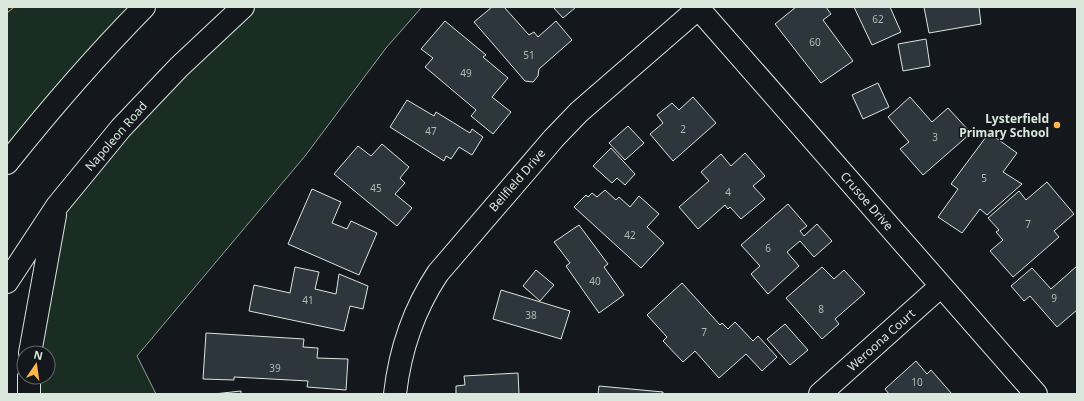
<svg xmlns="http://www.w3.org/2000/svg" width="1084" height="401" viewBox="0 0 1084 401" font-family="'Noto Sans',sans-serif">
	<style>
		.green { fill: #1a2d24; stroke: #939e99 }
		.building { fill: #2c363c; stroke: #d8e6dc }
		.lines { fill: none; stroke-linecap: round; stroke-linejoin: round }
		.street-casing { stroke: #d8e6dc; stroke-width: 24 }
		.primary-casing { stroke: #d8e6dc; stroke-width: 24 }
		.street { stroke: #14181c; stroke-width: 22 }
		.primary { stroke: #14181c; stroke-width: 22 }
		.power { stroke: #ffb74d; stroke-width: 1; stroke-dasharray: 14 3 2 3; stroke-linecap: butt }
		.poi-dot { fill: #ffb74d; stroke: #14181c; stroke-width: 1.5 }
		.labels { text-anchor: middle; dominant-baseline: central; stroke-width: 3; stroke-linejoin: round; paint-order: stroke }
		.number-label { font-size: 10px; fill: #adbab4 }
		.poi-label { font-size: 12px; font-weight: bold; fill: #d8e6dc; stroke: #14181c; text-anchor: end }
		.street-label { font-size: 12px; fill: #d8e6dc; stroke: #14181c }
	</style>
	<rect width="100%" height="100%" fill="#14181c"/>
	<!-- green -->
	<path class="green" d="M7 7H144L7 163Z
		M243 7H422L386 48 305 156 137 356 156 394H29V377H48V353H30L57 206Z"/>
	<!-- building -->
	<path class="building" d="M492 7H504L529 35 534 32 538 37 556 21 572 40 539 69 538 76 533 82 525 81 474 22Z
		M553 7H576L563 18Z
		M796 7H826L831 14 823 20 853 61 821 83 775 24Z
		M854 7H890L901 32 872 45Z
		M924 7H979L981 24 929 33Z
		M445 21 486 55 483 57 508 78 492 97 511 112 493 134 471 116 476 110 425 67 433 58 421 49Z
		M926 39 930 66 903 71 898 44Z
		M878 83 889 107 863 119 852 95Z
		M693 97 716 123 673 161 650 134 663 123 657 115 672 103 679 110Z
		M910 97 932 122 948 108 971 133 923 175 900 149 909 142 888 117Z
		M407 100 434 116 436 112 470 133 472 129 483 137 472 155 459 147 451 159 446 156 444 161 390 127Z
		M628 126 644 143 625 160 609 143Z
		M989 133 1017 153 1003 172 1022 184 987 215 980 209 962 233 938 217 958 189 951 184Z
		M382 144 409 167 400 178 405 183 395 194 412 208 397 226 334 174 358 146 371 156Z
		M611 148 635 174 625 185 617 178 612 183 593 166Z
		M745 153 765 176 753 186 765 199 741 219 730 207 728 209 725 205 698 229 679 207 709 181 701 172 721 154 731 166Z
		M1047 182 1074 214 1054 231 1059 237 1013 277 990 251 1003 240 996 232 999 230 988 218 1019 191 1026 200Z
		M312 189 341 202 332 223 347 229 351 221 377 233 359 275 288 244Z
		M605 190 616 200 619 197 630 207 639 196 659 214 647 227 664 243 641 268 574 207 586 195 588 197 592 193 597 197Z
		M788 204 807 226 800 231 804 236 817 224 832 241 814 257 800 241 787 252 799 266 768 294 751 274 760 266 741 245Z
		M579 225 608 264 604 267 624 295 599 313 566 266 570 263 554 242Z
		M1077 266V310L1057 327 1030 296 1024 301 1011 286 1032 268 1051 289Z
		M295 267 319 272 315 289 336 294 339 274 368 286 363 309 350 306 344 331 249 311 254 285 290 293Z
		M822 267 834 279 844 270 865 293 835 319 839 324 822 339 786 298Z
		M536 270 554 285 540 301 523 286Z
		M682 283 720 325 722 323 728 329 735 322 753 341 758 336 777 357 762 371 746 354 719 378 695 351 683 362 663 341 667 337 647 315Z
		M501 290 570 311 561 339 493 319Z
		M785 324 808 350 790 365 767 339Z
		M206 333 304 339 303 347 318 348 317 358 348 359 346 390 307 387 308 381 234 377V380L203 379Z
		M916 361 927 374 931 370 952 394H889L885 389Z
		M518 373 519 394H456V386L465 385 464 376Z
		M599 386 663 392V394H598Z
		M241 391V394H214Z"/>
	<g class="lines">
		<defs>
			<path id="street" d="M698 8 1036 394
				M395 394C400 350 414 309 438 273L554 138 579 112 700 7
				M820 394 941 286"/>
			<path id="primary" d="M7 163C50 109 95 57 144 7
				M7 282 57 206 121 128 179 67 243 7
				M30 353 55 215
				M29 377V394"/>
		</defs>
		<!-- street casing -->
		<use href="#street" class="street-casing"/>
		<!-- primary casing -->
		<use href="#primary" class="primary-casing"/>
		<!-- street -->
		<use href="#street" class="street"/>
		<!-- primary -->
		<use href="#primary" class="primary"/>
		<!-- power -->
		<path class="power" d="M7 13 14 7"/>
	</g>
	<!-- markers -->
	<circle class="poi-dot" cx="1057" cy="125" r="4"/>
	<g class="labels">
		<!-- number labels -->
		<g class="number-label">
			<text x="878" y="19">62</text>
			<text x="815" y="42">60</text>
			<text x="529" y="55">51</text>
			<text x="466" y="73">49</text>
			<text x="683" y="129">2</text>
			<text x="431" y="131">47</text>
			<text x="935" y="137">3</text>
			<text x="984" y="178">5</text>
			<text x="376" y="188">45</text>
			<text x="728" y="192">4</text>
			<text x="1028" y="224">7</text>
			<text x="630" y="235">42</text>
			<text x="768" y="248">6</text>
			<text x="595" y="281">40</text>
			<text x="1054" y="298">9</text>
			<text x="308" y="300">41</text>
			<text x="821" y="309">8</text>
			<text x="531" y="315">38</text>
			<text x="704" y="332">7</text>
			<text x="275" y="368">39</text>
			<text x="917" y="382">10</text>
		</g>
		<!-- poi labels -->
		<g class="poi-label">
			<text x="1049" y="118">Lysterfield<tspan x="1049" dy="14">Primary School</tspan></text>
		</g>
		<!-- street labels -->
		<g class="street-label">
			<text transform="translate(116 136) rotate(-49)">Napoleon Road</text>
			<text transform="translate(517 180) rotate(-49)">Bellfield Drive</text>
			<text transform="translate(867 201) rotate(49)">Crusoe Drive</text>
			<text transform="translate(881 340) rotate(-42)">Weroona Court</text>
		</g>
	</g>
	<!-- border -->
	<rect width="1084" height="401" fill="none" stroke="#d8e6dc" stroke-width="16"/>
	<!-- north arrow -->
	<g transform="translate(36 365) rotate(13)"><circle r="19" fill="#14181c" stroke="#626a69"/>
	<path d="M0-3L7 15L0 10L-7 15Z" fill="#ffb74d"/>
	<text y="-6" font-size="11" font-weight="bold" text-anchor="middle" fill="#d8e6dc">N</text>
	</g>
</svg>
